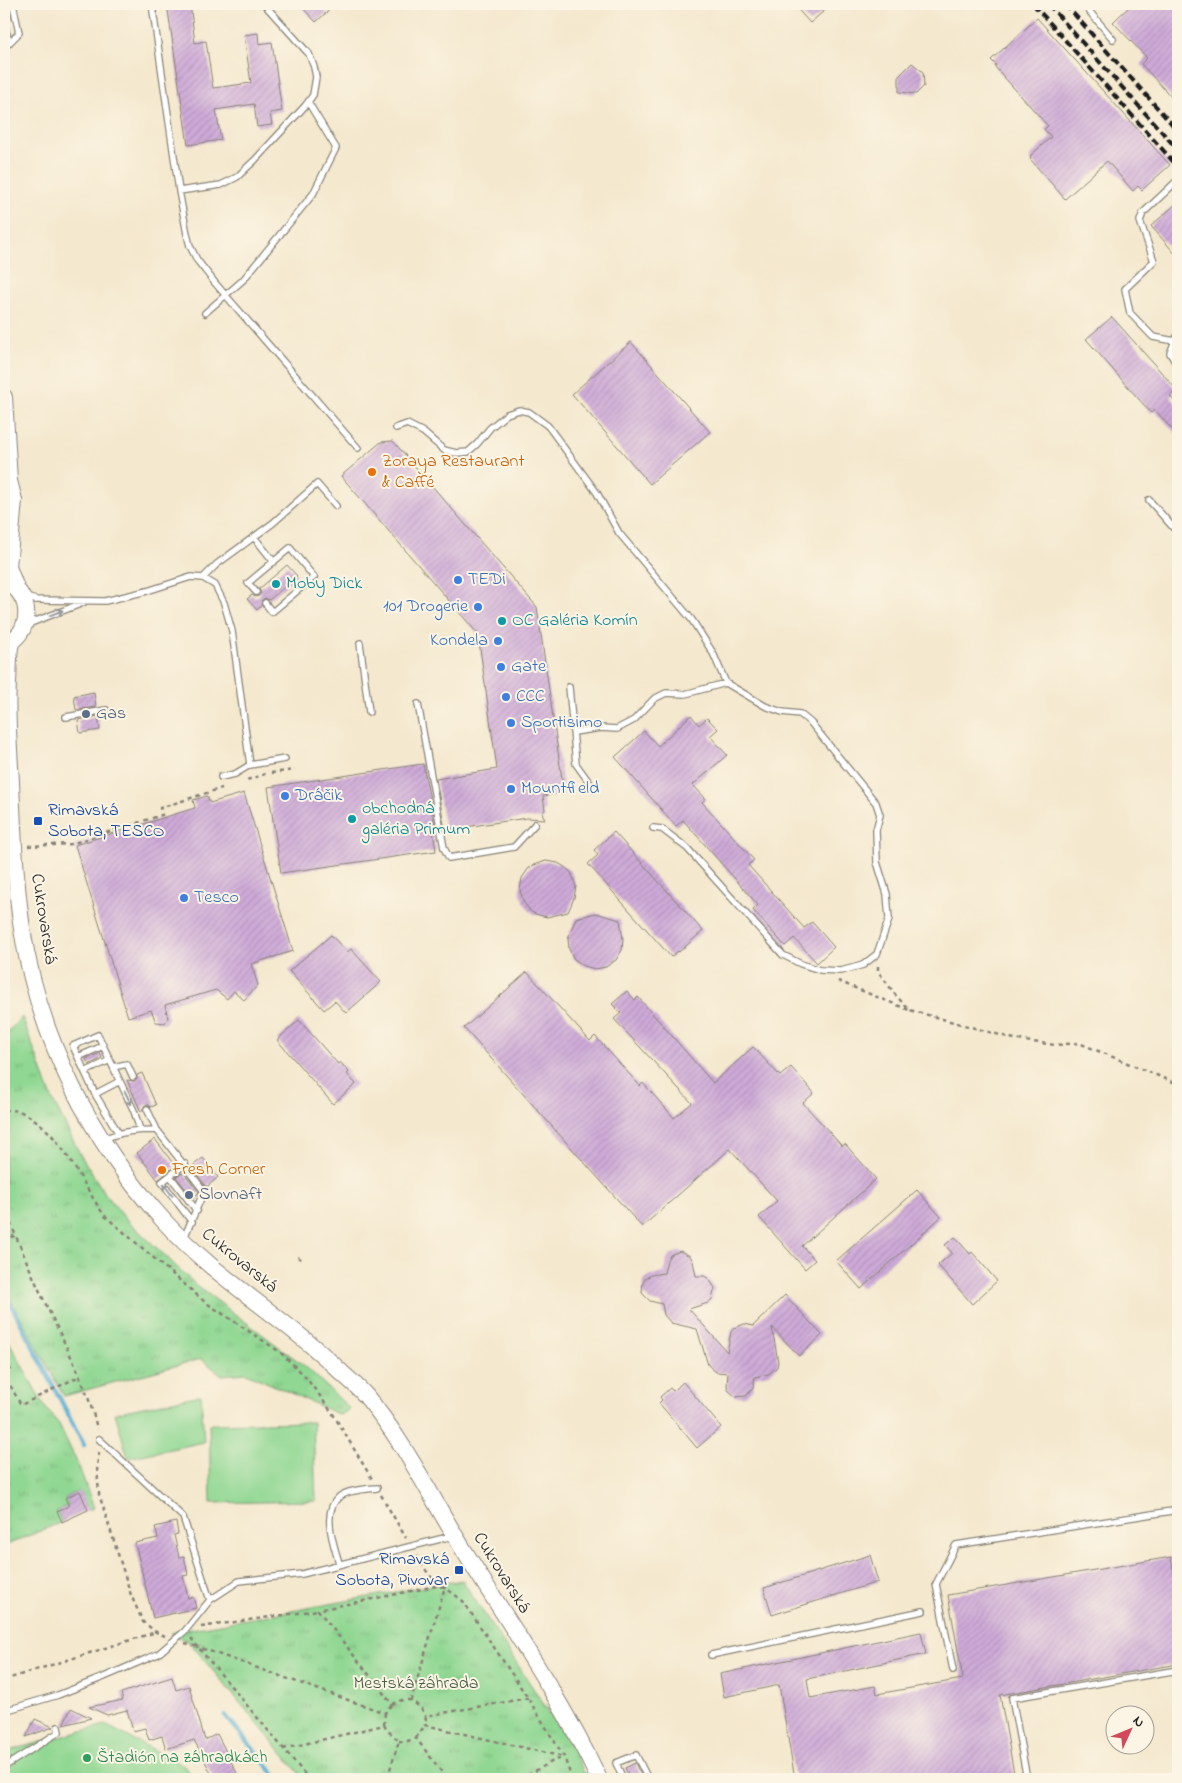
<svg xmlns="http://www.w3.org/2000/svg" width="1182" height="1783" viewBox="0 0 1182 1783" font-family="'Indie Flower',sans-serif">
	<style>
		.park { fill: url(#park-tufts); stroke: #567a57 }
		.pitch { fill: #8fd792; stroke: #567a57 }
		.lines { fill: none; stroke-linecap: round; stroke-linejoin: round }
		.stream { stroke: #54aed2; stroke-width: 4.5 }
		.building { fill: url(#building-hatch) }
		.service-casing { stroke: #888275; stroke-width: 8 }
		.secondary-casing { stroke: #888275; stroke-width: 18 }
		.path { stroke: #888275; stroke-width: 2.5; stroke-dasharray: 4 4; stroke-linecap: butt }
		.service { stroke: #fff; stroke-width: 5.5 }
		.secondary { stroke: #fff; stroke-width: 16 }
		.rail { stroke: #1c1c1c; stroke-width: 4; stroke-dasharray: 8 4; stroke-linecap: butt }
		.oneway { stroke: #999 }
		.food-dot { fill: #e8710a; stroke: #fcf5e5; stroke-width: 2 }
		.shop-dot { fill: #3f7fe0; stroke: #fcf5e5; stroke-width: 2 }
		.culture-dot { fill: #0f9aa8; stroke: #fcf5e5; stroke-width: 2 }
		.service-dot { fill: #5c6f8a; stroke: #fcf5e5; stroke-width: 2 }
		.transit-dot { fill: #1a4fb4; stroke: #fcf5e5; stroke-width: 2 }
		.leisure-dot { fill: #2e9e5b; stroke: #fcf5e5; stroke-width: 2 }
		.labels { text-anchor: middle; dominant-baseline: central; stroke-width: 4; stroke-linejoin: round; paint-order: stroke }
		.food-label { font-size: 18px; fill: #c56008; stroke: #fcf5e5; text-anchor: start }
		.shop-label { font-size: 18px; fill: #366cbe; stroke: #fcf5e5; text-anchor: start }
		.culture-label { font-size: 18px; fill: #0d838f; stroke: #fcf5e5; text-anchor: start }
		.service-label { font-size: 18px; fill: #4e5e75; stroke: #fcf5e5; text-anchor: start }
		.transit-label { font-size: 18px; fill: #164399; stroke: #fcf5e5; text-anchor: start }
		.street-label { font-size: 18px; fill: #1c1c1c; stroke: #fcf5e5 }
		.park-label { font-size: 18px; fill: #445d45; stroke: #fcf5e5 }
		.leisure-label { font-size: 18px; fill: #27864d; stroke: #fcf5e5; text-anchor: start }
	</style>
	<defs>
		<pattern id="park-tufts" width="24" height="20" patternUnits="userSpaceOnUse" patternTransform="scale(1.25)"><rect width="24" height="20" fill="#8fd792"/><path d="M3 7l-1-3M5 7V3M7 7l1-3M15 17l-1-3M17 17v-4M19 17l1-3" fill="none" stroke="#7bb87d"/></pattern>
		<pattern id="building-hatch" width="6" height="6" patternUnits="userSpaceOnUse" patternTransform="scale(1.25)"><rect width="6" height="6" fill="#ceaad8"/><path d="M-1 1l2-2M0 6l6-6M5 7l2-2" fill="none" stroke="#b092b9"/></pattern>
	</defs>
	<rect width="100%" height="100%" fill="#fcf5e5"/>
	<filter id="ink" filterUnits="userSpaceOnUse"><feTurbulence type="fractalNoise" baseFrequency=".02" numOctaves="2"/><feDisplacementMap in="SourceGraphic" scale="10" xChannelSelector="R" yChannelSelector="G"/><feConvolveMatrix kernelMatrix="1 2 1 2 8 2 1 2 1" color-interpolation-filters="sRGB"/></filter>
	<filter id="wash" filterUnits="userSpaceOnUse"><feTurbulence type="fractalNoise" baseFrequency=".0096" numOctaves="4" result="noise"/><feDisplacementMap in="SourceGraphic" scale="20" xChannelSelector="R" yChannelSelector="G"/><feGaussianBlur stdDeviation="1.12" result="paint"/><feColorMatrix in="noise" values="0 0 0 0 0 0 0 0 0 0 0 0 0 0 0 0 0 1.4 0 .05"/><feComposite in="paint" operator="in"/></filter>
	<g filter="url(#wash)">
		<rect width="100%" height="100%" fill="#f4e8ce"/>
		<!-- park -->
		<path class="park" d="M22 1017 53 1101 81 1156 104 1192 124 1217 196 1285 306 1367 350 1409 340 1415 246 1373 222 1375 201 1359 64 1396 4 1288V1036Z
			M4 1332 44 1406 59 1424 79 1467 94 1508 88 1510 79 1491 65 1498 69 1506 57 1511 62 1522 4 1546V1373L7 1371 4 1365Z
			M462 1580 573 1749 587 1779H304L189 1642 170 1633Z"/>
		<!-- pitch -->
		<path class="pitch" d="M201 1395 204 1442 128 1458 115 1413Z
			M313 1422 316 1501 211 1503 209 1424Z
			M105 1725 184 1765 192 1779H4V1752Z"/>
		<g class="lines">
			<!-- stream -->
			<path class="stream" d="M4 1291 84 1445
				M225 1715 278 1779"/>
		</g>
		<g id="blocks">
			<!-- building -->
			<path class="building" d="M4 4H8L11 20H8L4 18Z
				M167 4H190L195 43 206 41 213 88 251 83 244 35 258 33 259 44 272 42 282 111 270 113 272 125 257 127 254 104 216 110 221 140 188 145Z
				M299 4H336L316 22Z
				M793 4H832L810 23Z
				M1132 4H1178V104L1141 64 1147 58 1113 22Z
				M1037 18 1170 165 1142 190 1138 186 1133 191 1107 161 1065 199 1030 159 1031 158 1030 156 1051 137 1044 129 1048 126 995 67 996 65 991 60Z
				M912 63 923 72 924 86 916 94 899 92V76Z
				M1178 202V257L1151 226Z
				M1112 317 1177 390 1170 396 1178 406V436L1155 410 1151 413 1086 339Z
				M631 342 710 432 650 484 572 394Z
				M393 441 537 607 564 793 543 796 545 810 542 813 545 819 527 818 445 830 436 779 497 769 478 634 341 476 381 442Z
				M287 565 297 576 269 600 265 598 262 600 261 606 257 610 247 599 252 595 255 597 259 596 261 593 259 589Z
				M94 692 96 707 76 710 74 696Z
				M691 715 699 725 707 718 718 729 710 736 727 755 693 785 706 799 702 802 754 860 748 865 804 928 812 922 834 947 817 963 794 938 785 946 753 910 758 905 683 820 676 826 615 757 644 731 658 746Z
				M98 716 100 730 80 733 78 720Z
				M423 764 436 831H433L436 851 281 873 268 787Z
				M244 793 293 951 251 964 258 985 244 1000 234 991 227 999 216 990 165 1005 168 1018 165 1023 156 1022 151 1010 128 1017 75 845 195 808 193 800 207 796 210 803Z
				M614 832 703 931 679 952 678 951 671 957 588 864 598 855 594 850Z
				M546 861 558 863 563 866 571 872 576 886 574 898 568 912 547 917 535 914 530 911 523 901 520 890 522 878 529 868 534 865Z
				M596 913 620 920 623 939 622 950 616 960 606 967 595 969 584 966 574 959 569 949 568 938 576 918Z
				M331 935 347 952 351 949 381 982 346 1013 335 1001 324 1010 289 971Z
				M527 972 590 1041 595 1036 640 1086 643 1083 674 1118 692 1103 614 1019 621 1013 612 1004 627 991 635 1000 638 997 713 1083 753 1047 780 1076 791 1067 814 1093 803 1103 842 1146 845 1144 876 1179 802 1246 815 1260 805 1269 759 1217 777 1201 730 1149 642 1227 464 1028Z
				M299 1020 338 1064 340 1062 349 1072 347 1074 356 1084 333 1104 277 1040Z
				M100 1053 102 1058 89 1065 86 1059Z
				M142 1073 156 1105 151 1107 149 1105H145L141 1112 127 1080 134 1081 137 1079V1075Z
				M155 1139 175 1166 158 1180 137 1153Z
				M203 1158 218 1177 207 1187 191 1167Z
				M181 1173 182 1174 184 1173 199 1192 193 1198 176 1177Z
				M917 1190 941 1217 861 1289 836 1261Z
				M955 1237 970 1254 972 1252 997 1281 972 1304 938 1265 952 1253 945 1245Z
				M680 1251 690 1256 693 1261 696 1276H704L709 1279 715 1288 712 1299 708 1303 689 1309 727 1352 731 1332 734 1328 744 1324 753 1326 785 1295 822 1335 799 1356 772 1327 778 1362 777 1367 769 1374 755 1377 753 1388 746 1396 736 1397 728 1390 727 1385 728 1373 716 1372 708 1365 697 1329 671 1323 664 1315 662 1304 650 1301 642 1293 643 1282 646 1278 651 1275 664 1273 667 1260 670 1255Z
				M683 1382 721 1427 697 1448 659 1403 662 1400 660 1397 670 1388 673 1391Z
				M80 1491 88 1510 62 1522 57 1511 69 1506 65 1498Z
				M176 1522 178 1534 174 1535 179 1557 184 1556 188 1575 183 1576 188 1598 193 1597 196 1608 153 1618 135 1543 158 1538 155 1527Z
				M870 1555 878 1582 772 1615 764 1588Z
				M1171 1557 1178 1598V1664L1000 1695 1015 1779H795L779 1685 724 1697 720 1674 921 1632 926 1654 807 1679 810 1698 875 1686 877 1694 963 1679 948 1595Z
				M172 1677 176 1690 189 1686 205 1740 217 1734 240 1779H214L194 1740 166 1749 162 1736 149 1740 145 1728 133 1731 127 1710 107 1715 89 1707 123 1700 121 1693Z
				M71 1708 91 1718 63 1725Z
				M35 1719 53 1727 26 1737Z
				M635 1763 643 1779H630L625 1768Z"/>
		</g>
	</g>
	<g filter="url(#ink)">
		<use href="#blocks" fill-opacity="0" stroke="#888275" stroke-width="1"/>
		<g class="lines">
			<defs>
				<path id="service" d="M152 4 179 191 187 234 190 246 197 260 215 283 358 448
					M1083 4 1113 39
					M4 23 9 43
					M4 48 19 33 13 4
					M179 191 221 185 237 177 255 160 305 106 313 95 316 77 314 67 309 54 264 4
					M205 313 243 280 313 194 336 148 308 102
					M1178 334 1170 353 1178 367
					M1175 341 1153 337 1130 313 1125 289 1154 261 1140 221 1143 213 1178 180
					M396 428 407 424 423 432 444 450 456 453 468 452 477 444 490 428 507 414 519 410 529 412 548 426 597 493 619 533 692 620 713 653 726 683 765 706 782 712 800 714 811 723 876 803 880 815 876 830 877 862 887 894 889 919 877 954 863 965 841 971 820 970 801 964 783 955 687 848 662 829 653 828
					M1149 500 1178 533
					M254 537 274 562
					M203 578 217 564 273 523 317 484 336 506
					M256 592 248 583 290 548 314 577 272 612 265 603
					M25 597 36 600 105 601 147 591 191 577 203 578 215 585 224 603 232 631 250 765
					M28 624 83 603
					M360 643 369 712
					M569 687 576 764 594 789
					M418 704 444 848 449 858 514 847 535 824
					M66 717 106 710
					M574 732 601 728 617 729 634 720 654 699 666 693 685 694 726 683
					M221 777 235 774 250 765 285 759
					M78 1057 103 1046
					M113 1067 127 1064 133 1077
					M85 1072 110 1060
					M95 1094 120 1081
					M147 1109 157 1130
					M119 1134 95 1094 73 1046 98 1035 134 1111 140 1130
					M104 1139C121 1131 139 1130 157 1130L204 1191 184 1238
					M185 1164 162 1182 192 1222
					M170 1176 197 1211
					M99 1439 183 1517 210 1600
					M339 1563C334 1545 321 1512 339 1497 347 1490 367 1489 377 1488
					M711 1655 923 1611
					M953 1670 936 1584 956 1545 1178 1510
					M4 1711 58 1695 104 1677 158 1654 185 1631 210 1600 239 1581 302 1574 452 1536
					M4 1767 59 1732 58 1727
					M623 1779 616 1763 636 1755 648 1779
					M1027 1779 1012 1698 1178 1670"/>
				<path id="secondary" d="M4 397 9 481 14 500 8 567 16 588
					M11 642C8 656 9 668 8 682 6 716 9 749 11 782 13 832 15 881 22 929 39 1038 90 1140 164 1221 216 1279 286 1318 342 1373 350 1380 359 1388 366 1396 404 1441 432 1499 463 1549 510 1625 561 1698 599 1779
					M4 646C32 632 34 600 8 582"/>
			</defs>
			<!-- service casing -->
			<use href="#service" class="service-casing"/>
			<!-- secondary casing -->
			<use href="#secondary" class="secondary-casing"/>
			<!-- path -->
			<path class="path" d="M271 773 295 770
				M247 780 265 774
				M28 846 71 844 162 815 160 808 222 788
				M878 966V971L897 997 910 1010 1018 1040 1055 1045 1079 1043 1178 1084
				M838 981 909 1010
				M4 1110C9 1110 15 1110 19 1111 61 1128 80 1183 105 1216L205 1302 280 1352 303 1374 320 1396 333 1414 372 1479
				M4 1208C19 1243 33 1278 50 1313 68 1351 88 1387 97 1429
				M4 1241 16 1235
				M298 1257 304 1262
				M4 1360 11 1371 5 1376 21 1405 80 1376
				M99 1452 97 1467 99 1494 131 1595 143 1622 156 1632 165 1636
				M381 1495 406 1538
				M416 1556 430 1576 463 1601 528 1698 564 1757 572 1779
				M201 1627 318 1610
				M191 1638 198 1647 385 1713 392 1704
				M185 1643 198 1647 309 1779
				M4 1680 156 1632
				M528 1698 426 1716 425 1725 564 1757
				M411 1700H402L392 1704 318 1610 436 1586 445 1587 411 1700 421 1708 426 1716
				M384 1725 387 1730 399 1741 387 1779
				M416 1738 425 1725
				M399 1741 405 1742 416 1738 447 1779
				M283 1749 384 1725 385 1713
				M521 1779 553 1761 562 1758"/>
			<!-- service -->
			<use href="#service" class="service"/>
			<!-- secondary -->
			<use href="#secondary" class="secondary"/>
			<!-- rail -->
			<path class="rail" d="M1033 4 1178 167
				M1048 4 1178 150
				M1065 4 1178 131"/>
		</g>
		<!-- one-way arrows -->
		<defs><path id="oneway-shaft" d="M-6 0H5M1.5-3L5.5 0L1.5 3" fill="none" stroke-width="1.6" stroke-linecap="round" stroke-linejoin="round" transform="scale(1.25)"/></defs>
		<g class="oneway">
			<use href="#oneway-shaft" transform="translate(56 613) rotate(-21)"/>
			<use href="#oneway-shaft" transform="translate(128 1098) rotate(65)"/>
			<use href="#oneway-shaft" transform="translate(168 1190) rotate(-127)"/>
		</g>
	</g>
	<!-- markers -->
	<g class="food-dot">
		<circle cx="372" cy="472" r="5"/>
		<circle cx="162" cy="1170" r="5"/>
	</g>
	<g class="shop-dot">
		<circle cx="458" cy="580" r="5"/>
		<circle cx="478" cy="607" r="5"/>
		<circle cx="498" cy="641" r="5"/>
		<circle cx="501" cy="667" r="5"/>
		<circle cx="506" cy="697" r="5"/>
		<circle cx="511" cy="723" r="5"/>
		<circle cx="511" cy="789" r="5"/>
		<circle cx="285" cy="796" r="5"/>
		<circle cx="184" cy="898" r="5"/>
	</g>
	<g class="culture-dot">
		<circle cx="276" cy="584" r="5"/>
		<circle cx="502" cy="621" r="5"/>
		<circle cx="352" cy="819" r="5"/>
	</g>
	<g class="service-dot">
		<circle cx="86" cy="714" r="5"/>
		<circle cx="189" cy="1195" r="5"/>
	</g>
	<g class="transit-dot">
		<rect x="33" y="816" width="10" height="10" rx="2.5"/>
		<rect x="454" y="1565" width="10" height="10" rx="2.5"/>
	</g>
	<circle class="leisure-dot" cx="87" cy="1758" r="5"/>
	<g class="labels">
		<!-- food labels -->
		<g class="food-label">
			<text x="382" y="462">Zoraya Restaurant<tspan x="382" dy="21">&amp; Caffé</tspan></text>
			<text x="172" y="1170">Fresh Corner</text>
		</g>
		<!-- shop labels -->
		<g class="shop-label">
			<text x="468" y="580">TEDi</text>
			<text x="468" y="607" text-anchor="end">101 Drogerie</text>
			<text x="488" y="641" text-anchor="end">Kondela</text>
			<text x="511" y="667">Gate</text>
			<text x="516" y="697">CCC</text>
			<text x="521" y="723">Sportisimo</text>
			<text x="521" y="789">Mountfield</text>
			<text x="295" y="796">Dráčik</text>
			<text x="194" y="898">Tesco</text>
		</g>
		<!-- culture labels -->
		<g class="culture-label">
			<text x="286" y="584">Moby Dick</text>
			<text x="512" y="621">OC Galéria Komín</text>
			<text x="362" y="809">obchodná<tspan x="362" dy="21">galéria Primum</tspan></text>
		</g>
		<!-- service labels -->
		<g class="service-label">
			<text x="96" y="714">Gas</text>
			<text x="199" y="1195">Slovnaft</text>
		</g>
		<!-- transit labels -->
		<g class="transit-label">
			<text x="48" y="811">Rimavská<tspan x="48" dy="21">Sobota, TESCO</tspan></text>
			<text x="449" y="1560" text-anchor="end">Rimavská<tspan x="449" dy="21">Sobota, Pivovar</tspan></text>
		</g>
		<!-- street labels -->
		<g class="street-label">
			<text transform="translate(43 919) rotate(81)">Cukrovarská</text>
			<text transform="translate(239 1261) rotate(39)">Cukrovarská</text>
			<text transform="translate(501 1573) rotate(58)">Cukrovarská</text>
		</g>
		<!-- park labels -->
		<g class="park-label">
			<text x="416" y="1684">Mestská záhrada</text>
		</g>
		<!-- leisure labels -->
		<g class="leisure-label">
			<text x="97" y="1758">Štadión na záhradkách</text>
		</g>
	</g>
	<!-- margin -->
	<rect width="1182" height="1783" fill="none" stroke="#fcf5e5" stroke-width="20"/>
	<!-- north arrow -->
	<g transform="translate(1130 1730) rotate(46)"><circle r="24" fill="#fcf5e5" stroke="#a29e95"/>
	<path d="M0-4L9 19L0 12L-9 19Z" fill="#d1495b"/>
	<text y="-8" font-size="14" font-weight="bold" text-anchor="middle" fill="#1c1c1c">N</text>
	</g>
</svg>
